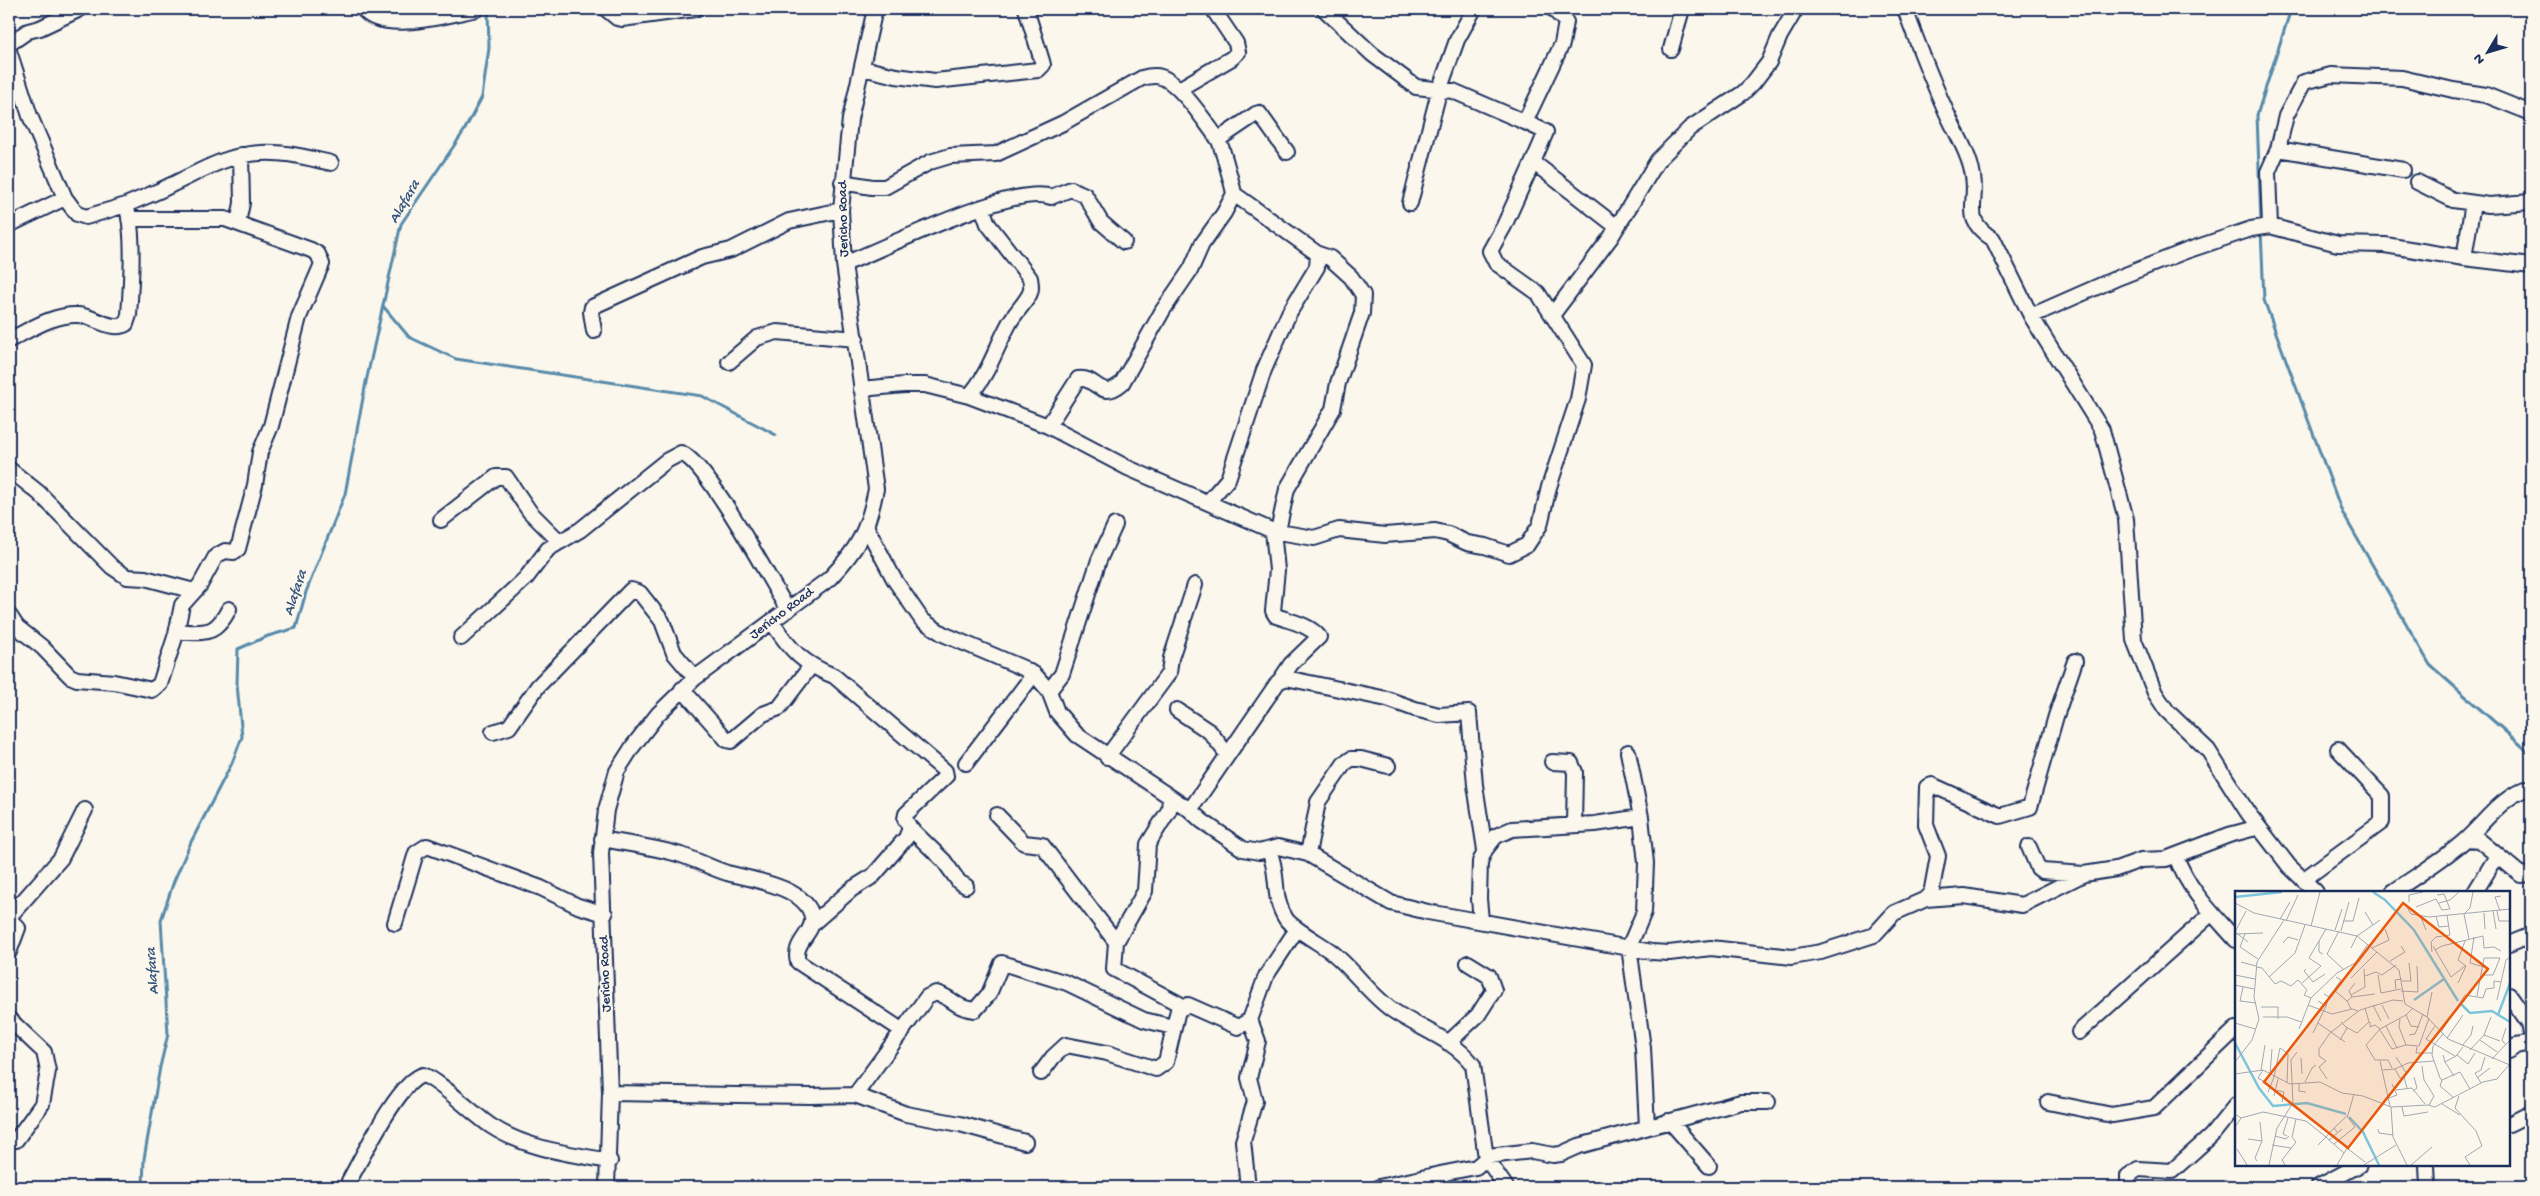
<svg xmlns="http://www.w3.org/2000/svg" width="2540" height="1196" viewBox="0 0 2540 1196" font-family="'Gochi Hand',sans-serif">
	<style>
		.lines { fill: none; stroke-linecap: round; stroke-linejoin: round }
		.stream { stroke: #5589aa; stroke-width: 3 }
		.minor-casing { stroke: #1b2f5e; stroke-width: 18 }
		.minor { stroke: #fbf7ec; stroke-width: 14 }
		.labels { text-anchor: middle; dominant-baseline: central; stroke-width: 4; stroke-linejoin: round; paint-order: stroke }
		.street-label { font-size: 14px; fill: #1b2f5e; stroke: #fbf7ec }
		.water-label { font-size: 15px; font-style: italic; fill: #33547e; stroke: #fbf7ec }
		.inset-river { fill: none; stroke: #7cc5dc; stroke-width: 2.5 }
		.inset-road { fill: none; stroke: #a1a7b3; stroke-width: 1 }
		.view { fill: #e8590c; fill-opacity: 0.15; stroke: #e8590c; stroke-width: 2.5 }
		.inset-edge { fill: none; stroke: #1b2f5e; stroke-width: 2.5 }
	</style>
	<rect width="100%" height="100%" fill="#fbf7ec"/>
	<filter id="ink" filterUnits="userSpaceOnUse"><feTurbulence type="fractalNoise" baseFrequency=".02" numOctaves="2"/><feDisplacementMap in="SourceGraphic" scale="10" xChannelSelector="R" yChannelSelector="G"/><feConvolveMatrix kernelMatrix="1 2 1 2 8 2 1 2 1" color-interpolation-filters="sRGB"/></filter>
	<g filter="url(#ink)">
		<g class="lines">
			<!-- stream -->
			<path class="stream" d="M2261 224 2257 115 2291 9
				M2261 230 2264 300 2342 512 2430 665 2531 754
				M383 306 409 337 456 359 702 396 776 435
				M143 1187 144 1159 160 1067 168 1034 161 920 174 881 191 842 232 763 242 737 237 684 238 649 268 636 296 628 306 592 345 494 366 382 401 224 464 131 482 97 489 48 488 9"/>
			<defs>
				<path id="minor" d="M363 9C383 35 450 14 477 9
					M606 9 617 18 622 19 695 9
					M1324 9 1372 54 1416 87 1453 91 1525 122
					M1553 9 1566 22 1562 44 1525 122 1546 132 1533 162 1617 227
					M1905 9C1917 42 1930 76 1945 109 1954 130 1969 152 1973 176 1978 205 1961 219 1993 239L2031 316 2102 430 2126 519 2134 640 2155 693 2167 711 2208 750 2248 813 2289 866 2316 892
					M9 44 28 31 40 28 80 9
					M1671 49 1682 9
					M9 51 30 116 65 198 9 225
					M862 68 896 76 935 81 1038 70 1043 65 1042 61 1026 9
					M1179 89 1232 58 1238 52 1236 43 1213 9
					M1219 139 1256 114 1259 113 1287 152
					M2278 149 2403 170
					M842 182 872 187H885L930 162 950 156 996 154 1063 123 1142 78C1149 76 1155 75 1161 77 1180 83 1206 123 1218 139 1221 143 1233 187 1234 194
					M2417 182 2453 200 2489 205 2531 202
					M65 198 77 214 86 217 126 205
					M1410 203 1440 88 1457 40 1474 9
					M2473 203 2464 258 2531 266
					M129 219H225L311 250 318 254 322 264 299 317 271 426 260 452 255 485 238 549 234 552 225 551 216 556 200 585 182 605 176 634
					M238 223 242 203 241 155
					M2270 226 2268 172 2278 149 2286 116 2304 82 2331 75 2402 78 2453 90 2486 95 2531 113
					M844 264C886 248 1014 183 1051 197L1071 189 1085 195 1101 222 1124 242
					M1553 314 1611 237 1658 160 1690 128 1743 93 1753 83 1769 62 1780 36 1796 9
					M2031 316 2115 279 2186 251 2251 229 2270 226 2338 244 2385 245 2464 258
					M594 331 591 312 592 307 702 257 731 250 789 221 841 210
					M9 340C30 330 53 314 78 315 93 316 112 332 126 324L129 315C131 287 135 231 126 205 141 198 156 193 171 185 201 171 226 155 260 153 284 151 308 158 331 163
					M729 362 757 338 777 332 856 339
					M861 389 904 385H925L969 396 1048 426 1128 468 1273 531 1314 538 1339 530 1385 535 1435 531 1448 534 1467 543 1485 546 1509 554 1527 545 1540 525 1549 487 1578 399 1584 365 1538 293 1496 263 1490 251 1504 226 1533 162
					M969 396C989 374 996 347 1010 322 1015 313 1027 301 1030 293 1032 289 1031 283 1030 278L988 224 982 207
					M1048 426 1078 379C1097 376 1100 402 1122 383L1163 310 1191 269 1202 244 1224 213 1234 194 1318 254 1330 258 1351 277 1363 295 1362 313 1338 383 1333 409 1287 489 1278 531
					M9 469 39 493 112 567 127 577 145 578 194 591
					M1208 502 1228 479 1264 370 1289 313 1317 267 1318 254
					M441 520 496 477H506L530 512 560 542
					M867 528 894 579 922 620 943 634 1023 668 1036 676 1049 691 1057 712 1077 735 1190 810 1202 821 1243 849 1259 852 1278 847 1308 854 1391 903 1428 912 1652 952 1669 953 1711 948 1792 957 1821 952 1874 935 1894 913 1926 899 1931 894 1938 856 1926 825 1927 787 1932 785 2000 816 2030 807 2056 716 2075 661
					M1273 531 1277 570 1273 611 1276 616C1290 621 1310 625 1319 637L1291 664 1281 679
					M9 615 17 627 42 647 70 676 77 679 114 682 152 690 160 684 176 634 179 632C206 632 215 636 229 609
					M772 622C790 650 803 664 834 676L945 771 946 776 906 814 905 819 910 828 944 861 959 882 966 886
					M461 638 526 578 548 549 580 530 666 461 681 453C708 463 770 581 788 610
					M1046 687H1052L1062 674 1099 560 1115 525
					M682 689 727 740 731 741 763 714 779 708 811 666
					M1177 710 1210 732 1227 754
					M493 732 509 727 538 686 631 590 640 593 662 621 674 653 695 678
					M1628 752 1641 817 1646 863 1644 912 1629 947 1643 1048 1647 1127
					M1107 757 1169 673 1171 658 1195 585
					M1552 762 1571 763 1575 772 1574 825
					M966 763 1034 674
					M1170 797 1169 810 1148 844 1145 891 1116 942 1114 969 1183 1006
					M1190 810 1278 682 1286 678 1387 699 1415 709 1439 715 1469 713 1475 785 1485 850
					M997 815 1024 843 1042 845 1116 942
					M602 839C628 844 655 847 681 855 697 860 711 868 727 873 750 879 807 887 812 917 815 933 792 942 798 962L903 1031
					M2467 839 2479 840 2521 875 2531 874
					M2029 847 2038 868 2042 871 2084 874 2116 869 2141 860 2166 859 2229 835 2259 827
					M1269 851C1280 875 1271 896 1286 919 1291 927 1319 943 1329 950 1352 967 1368 993 1392 1010 1418 1028 1454 1039 1473 1065L1486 1158 1506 1187
					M1308 854 1318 802 1344 764 1351 759H1361L1388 766
					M2176 856C2188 890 2213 914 2236 940
					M2303 880 2382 822V796L2338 749
					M2393 892C2416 876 2441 861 2463 842 2486 822 2500 797 2531 787
					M2475 892 2497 856
					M1926 899 1964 896 2022 905 2082 875
					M9 917 61 858 85 810
					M9 919 18 928 9 952
					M1481 920 1479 899 1480 862 1485 850 1496 836 1512 829 1595 824 1641 817
					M395 923 416 853 427 846 541 888 578 906 605 914
					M812 924 852 889 873 876 906 838 910 828
					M2509 944 2531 935
					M2509 995 2529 1023 2531 1034
					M9 1019 44 1052 48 1071 42 1104 16 1140
					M2079 1032 2212 913
					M1448 1043 1478 1015 1494 990 1489 976 1468 963
					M2509 1051 2516 1046 2531 1043
					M1041 1073 1053 1057 1066 1045 1107 1053 1156 1069 1166 1062 1178 1010 1188 1005 1238 1027 1250 1020 1266 976 1297 929
					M610 1093 811 1096 855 1095 906 1114 960 1124 1025 1142
					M855 1095 927 997 936 993C954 998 954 1008 975 1010L989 994 1002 963 1067 983 1144 1020 1173 1027
					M2048 1102 2112 1115 2154 1108 2236 1029
					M1668 1121 1675 1127 1709 1166
					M2509 1124 2531 1113
					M2427 1165 2428 1187
					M349 1181C362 1158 399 1081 423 1075 439 1080 474 1115 491 1126 526 1149 570 1154 610 1161
					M607 1187 610 1093 601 853 606 810 617 771 633 746 658 714 695 678 829 579C858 549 868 530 876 489L844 264 841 210 850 119 875 9
					M1248 1187 1243 1141 1255 1101 1249 1078 1258 1041 1250 1020
					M1379 1187 1445 1173
					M1436 1187 1437 1182 1445 1173 1476 1167 1489 1156 1532 1151 1553 1155 1561 1154 1579 1146 1741 1102H1768
					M2128 1187V1176L2138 1169 2172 1171 2211 1136 2236 1105
					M2318 1187 2359 1165"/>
			</defs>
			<!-- minor casing -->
			<use href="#minor" class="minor-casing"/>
			<!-- minor -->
			<use href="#minor" class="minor"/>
		</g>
	</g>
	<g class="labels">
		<!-- street labels -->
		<g class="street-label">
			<text transform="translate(844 219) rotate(-91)">Jericho Road</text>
			<text transform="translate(782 614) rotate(-37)">Jericho Road</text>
			<text transform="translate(606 974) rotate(-92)">Jericho Road</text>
		</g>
		<!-- water labels -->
		<g class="water-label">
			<text transform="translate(405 202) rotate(-60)">Alafara</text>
			<text transform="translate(296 593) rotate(-72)">Alafara</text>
			<text transform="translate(153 971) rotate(-94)">Alafara</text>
		</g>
	</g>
	<!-- overview -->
	<g transform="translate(2235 891)">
		<rect width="275" height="275" fill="#fbf7ec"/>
		<path class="inset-river" d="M138 1 150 9 179 39 223 110M0 6 47 1M179 109 209 88M226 113 235 122 257 120 275 131M263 124 275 92M0 152 24 197 38 215 72 212 111 223M114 226 128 241 144 274"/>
		<path class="inset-road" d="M174 11V4L188 1M0 12 19 22 122 45 164 79 170 113 192 126 213 148 275 174M204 12 215 9 224 1M172 16 176 23 194 26 275 18M181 16 201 8 207 19 215 18 209 3 202 4M11 20 0 41 13 51M258 20 261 38M262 20 264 30H275M265 20 260 6 266 5M130 21 138 34M249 22 250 38M229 23 234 48M229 23 235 17 238 1M185 24 191 39M201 25 204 36 214 35M45 28 55 11M51 30 63 4M108 30H118L124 7M76 35 85 1M100 39 107 18M104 40 92 63 109 79M106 40 114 11M1 43 28 42M10 43 5 56 23 68M239 46 235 72 249 76M84 50V61L88 63M48 52 53 46 63 49M198 55 216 86 230 75M116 57 122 45 145 29M137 57 154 49 150 38M200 59 207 55 248 45 249 57 259 56 266 60M197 61 196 51 201 46 215 44 212 24M155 70 170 61 166 55M6 71 21 75M21 76 27 77 40 93 46 90 56 95 63 89 72 99 69 104 76 107M71 78 69 80 78 91 90 83M0 84 20 88M143 84 146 102 166 98M130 85 141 81 147 84 161 74M34 86 60 62 70 34M116 87 142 61M167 90H176L174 72M67 92 86 75 74 67 91 38M223 92 231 75 223 69 230 50M0 94 19 98M8 96 5 110 21 112M161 98 160 89 167 88M99 99 106 89 101 86M166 100 183 101 182 75M89 103 94 106 91 115M116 104 130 96 129 78M94 105 99 99 112 110 116 118M242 105 249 67H265L258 84H247M117 106 140 103M262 109 271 69 275 66M112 110 117 106 114 100 120 92M73 114 97 123 117 118 123 120M138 114 146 130M147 114 154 128M26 116H43V128M171 124 176 135 184 136M28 126H52L66 131M192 126 197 101M135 131V136L140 134 145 138M0 132 20 138M83 132 110 151M151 135 162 157M200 135 191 148 220 165M111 136 122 142 134 131 130 117M64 138 76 107 102 82 120 72 133 53M145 139 157 158 171 154 164 136 165 128M206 141 230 104 248 107 251 98 259 97V90L266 91M78 142 91 115 83 110M208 143 198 155 197 164 205 187 207 189 225 181 235 198M174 144 180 143 188 123M249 144 265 150M212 147 228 124M105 149 112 137 106 131M245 149 262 161M270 153 267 149 271 137M171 154 184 155 194 127M227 155 236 144 238 135M182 156 181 162H197M235 159 249 144 256 126M208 164 210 171 221 165 228 156M222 164 233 173 240 162M161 166 172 183M66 167 67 183M257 168 274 150M145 170 155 215M0 171 17 149 24 128 19 106 22 71 49 29M210 171 219 185M187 175 189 189 199 205 194 214M157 177 153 169H140L131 154 145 138 171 124 178 117M160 178 173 172 199 170M26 179 30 154M28 179 23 187 30 191M148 179 160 178 165 187 169 186 172 197M0 183 28 179 55 193 85 191 107 202 128 205 156 216 193 214 200 216 248 191 262 188 274 174M35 183 37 158M39 186 45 157 53 163 52 192M242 187 255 177M92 188 84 176 91 170 84 165V158L95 142 125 119 158 109 168 110M207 189 205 195 218 206M70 191 77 177 81 174M64 192V200L71 201M246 192 240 182 246 179 250 166M40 199 49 201 47 211M161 199 177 197 190 213M178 200 182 197 179 186M33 201 39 186M39 205 43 188M224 205 220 217 241 240 247 255 230 266 235 274M154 207 162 204 157 193M207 213 225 224M156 216 158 246 172 274M167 216 169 225 193 221M0 223 6 227 0 236M6 227 28 221 71 230 91 246 99 237 102 241M25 231 27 250M99 237 113 224 119 203M107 238 94 249 109 262M143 238 144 242 158 244M40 245 51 248 54 245M52 245 48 243 53 227M13 248 27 250 20 267 22 270M99 253 120 236 112 225M37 254 56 257M83 254 91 246 94 249M2 258 12 274M34 274 42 237 58 212 56 169 62 161M50 274 47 269 61 251 57 246 61 228M102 274 112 257 130 271M129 274 161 254M176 274 197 256"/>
		<path class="view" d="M168 12 253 78 113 257 29 191Z"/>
		<rect width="275" height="275" class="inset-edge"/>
	</g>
	<!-- margin -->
	<rect width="2540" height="1196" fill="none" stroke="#fbf7ec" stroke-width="30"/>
	<rect x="15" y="15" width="2510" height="1166" fill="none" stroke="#1b2f5e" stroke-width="2" filter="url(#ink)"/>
	<!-- north arrow -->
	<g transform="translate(2488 52) rotate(232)" stroke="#fbf7ec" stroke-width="4" paint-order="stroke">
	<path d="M0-4L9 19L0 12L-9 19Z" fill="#1b2f5e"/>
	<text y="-8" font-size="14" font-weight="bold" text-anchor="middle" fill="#1b2f5e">N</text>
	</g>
</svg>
